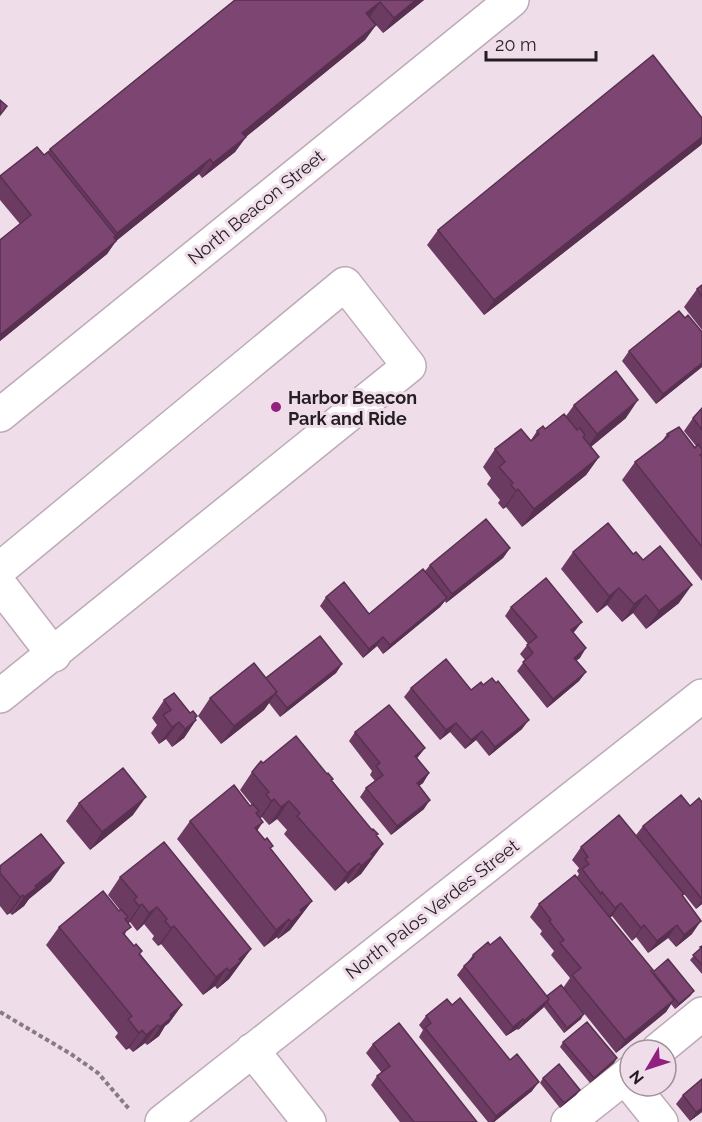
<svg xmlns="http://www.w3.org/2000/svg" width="702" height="1122" viewBox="0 0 702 1122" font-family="Raleway,sans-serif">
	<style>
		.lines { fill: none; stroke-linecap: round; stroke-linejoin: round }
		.minor-casing { stroke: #bcabb7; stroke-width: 36 }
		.path { stroke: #877c84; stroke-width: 4; stroke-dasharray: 4.5 3; stroke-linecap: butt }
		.minor { stroke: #fff; stroke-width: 33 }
		.wall { fill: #6c3b62 }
		.shaded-wall { fill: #583050 }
		.building { fill: #7d4572; stroke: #583050; stroke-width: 1.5 }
		.poi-dot { fill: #912081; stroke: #efdeea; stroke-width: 2 }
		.labels { text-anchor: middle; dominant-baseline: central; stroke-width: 6; stroke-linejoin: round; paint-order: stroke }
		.street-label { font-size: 18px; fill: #241e22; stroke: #efdeea }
		.poi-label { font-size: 18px; font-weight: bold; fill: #241e22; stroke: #efdeea; text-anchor: start }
	</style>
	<rect width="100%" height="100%" fill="#efdeea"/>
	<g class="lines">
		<defs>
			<path id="minor" d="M0 415 512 0
				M0 569 345 284 409 366 0 696
				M0 585 54 655
				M252 1050 309 1122
				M658 1050 702 1014
				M632 1086 661 1122
				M162 1122 702 696
				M568 1122 630 1073"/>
		</defs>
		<!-- minor casing -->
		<use href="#minor" class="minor-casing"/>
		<!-- path -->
		<path class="path" d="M0 1012 71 1054 98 1073 130 1110"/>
		<!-- minor -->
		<use href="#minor" class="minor"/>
	</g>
	<!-- wall -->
	<path class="wall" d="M235 0H424L383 33 369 17 376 25 365 40 246 137 235 152 202 178 199 174 116 241 107 254 0 341V240L20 224 0 200V176L44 155 50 149Z
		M702 118V143L701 145 484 315 427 245 438 230Z
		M702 285V330L684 307 697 289Z
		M685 318 702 332V367L656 404 622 361 629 351Z
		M574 405 626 418 591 447 599 457 586 475 522 527 506 507 503 509 498 503 500 500 487 484 491 478 483 467 495 449 531 440 537 431 545 429 566 416Z
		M702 408V581L622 480 635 462 662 441 667 434 695 448 696 446 684 431 693 418Z
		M510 548 503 558 446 603 445 601 440 607 383 654 377 646 363 658 320 606 326 597 369 614 425 571 430 565Z
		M573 552 633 554 679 603 646 629 633 613 622 622 607 605 597 613 561 569Z
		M511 607 575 631 573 632 580 658 576 660 586 672 579 681 547 708 517 671 525 660 520 654 528 644 505 616Z
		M342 664 336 673 280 717 269 703 264 710 221 744 198 716 210 698 266 678Z
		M411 688 471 690 522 729 489 756 476 740 465 749 450 732 440 740 404 697Z
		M164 700 197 716 195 719 196 720 184 738 172 747 166 739 159 744 151 733 157 725 152 718Z
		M355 732 425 748 417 758 429 773 423 783 419 786 424 809 391 835 360 797 366 788 375 781 370 775 372 771 349 741Z
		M263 763 327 774 383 844 361 874 348 884 346 881 335 891 284 834 287 830 277 819 269 825 262 817 260 818 257 831 312 901 290 930 278 939 277 937 264 947 177 839 190 821 250 806 252 805 240 790 252 772Z
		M702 802V904L696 909 684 894 682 896 692 934 676 947 668 938 648 953 636 937 632 941 612 916 610 918 652 972 694 991 690 996 675 1009 671 1004 666 1012 616 1053 567 992 581 1019 564 1033 544 1007 518 1030 517 1029 506 1036 457 975 464 966 467 963 473 955 547 996 563 988 570 978 551 955 554 951 540 934 542 931 530 917 539 904 577 877 579 874 577 871 579 868 572 860 581 847 636 835 643 826 690 806Z
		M79 803 133 815 90 850 66 821Z
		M0 866 51 881 29 899 24 906 12 915 10 913 7 915 0 906Z
		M120 877 251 949 229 979 217 989 215 986 203 995 161 944 158 946 152 939 154 936 144 924 137 931 130 922 128 923 125 935 182 1005 169 1023 165 1026 159 1036 147 1045 145 1043 133 1052 129 1048 126 1050 115 1037 118 1033 46 945 59 927 120 910 108 895Z
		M702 946V974L690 960Z
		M452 1005 510 1060 532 1091 494 1122H488L419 1037 423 1030 419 1025 426 1016Z
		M563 1042 614 1063 590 1083 560 1047Z
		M373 1044 477 1122H400L371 1085 377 1076 382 1073 366 1053Z
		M543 1078 580 1090 576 1095 560 1108 540 1083Z
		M702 1079V1112L690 1121 676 1104 683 1095Z"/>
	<!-- shaded-wall -->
	<path class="shaded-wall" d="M416 0H424L383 33 394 18Z
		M380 2 370 17 355 28 366 13Z
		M376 25 365 40 232 148 242 133Z
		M246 137 235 152 202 178 213 163Z
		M702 137V143L701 145 484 315 494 300Z
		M210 159 199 174 105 250 117 233Z
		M116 241 107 254 0 341V335Z
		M702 363V367L656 404 663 394Z
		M638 400 626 418 584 452 597 434Z
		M599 457 586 475 522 527 534 509Z
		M518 489 506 507 503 509 516 491Z
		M510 548 503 558 446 603 452 594Z
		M692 585 679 603 646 629 659 611Z
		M619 588 607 605 597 613 609 596Z
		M646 595 633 613 622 622 634 604Z
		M447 598 440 607 383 654 390 645Z
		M582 622 575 631 565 639 571 630Z
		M383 637 377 646 363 658 369 649Z
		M586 648 580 658 568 667 574 658Z
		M342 664 336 673 280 717 287 708Z
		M586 672 579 681 547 708 553 699Z
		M277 692 264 710 221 744 234 726Z
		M197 716 192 723 196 720 184 738 172 747 185 729Z
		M529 720 522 729 489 756 495 747Z
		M179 722 166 739 159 744 172 727Z
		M456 723 450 732 440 740 446 730Z
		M482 731 476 740 465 749 471 740Z
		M425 748 418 757 409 765 415 756Z
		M429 773 423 783 410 793 417 783Z
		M146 797 133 815 90 850 102 832Z
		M274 799 262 817 259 819 271 801Z
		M430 800 424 809 391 835 397 826Z
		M289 801 277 819 269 825 281 807Z
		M263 822 251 840 255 828Z
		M383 844 361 874 348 884 361 866 371 854Z
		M64 863 51 881 29 899 24 906 12 915 24 897 35 886Z
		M359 863 346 881 335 891 347 873Z
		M23 895 10 913 7 915 20 897Z
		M702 900V904L696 909Z
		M312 901 290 930 278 939 300 910Z
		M621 903 612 916 606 921 615 908Z
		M142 904 130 922 127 924 139 906Z
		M157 907 144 924 137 931 149 913Z
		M289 919 277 937 264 947 276 930Z
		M701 921 692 934 676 947 684 935Z
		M644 925 636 937 632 941 641 928Z
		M677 925 668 938 648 953 657 941Z
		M174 926 161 944 158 946 171 928Z
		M251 949 229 979 217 989 239 959Z
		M227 968 215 986 203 995 216 977Z
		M694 991 690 996 675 1009 679 1004Z
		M549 999 543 1008 518 1030 524 1021Z
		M674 1000 666 1012 616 1053 625 1040Z
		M182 1005 169 1023 165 1026 159 1036 147 1045 170 1015Z
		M584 1014 581 1019 564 1033 567 1028Z
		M523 1019 517 1029 506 1036 513 1027Z
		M158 1025 145 1043 133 1052 146 1035Z
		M142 1030 129 1048 126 1050 139 1033Z
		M617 1058 614 1063 590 1083 594 1078Z
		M539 1082 532 1091 494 1122H492L496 1116Z
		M580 1090 576 1095 560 1108 564 1103Z
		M702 1108V1112L690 1121 696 1112Z"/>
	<!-- building -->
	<path class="building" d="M235 0H416L394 18 380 2 366 13 376 25 242 133 246 137 213 163 210 159 117 233 50 149Z
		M653 55 702 118V137L494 300 438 230Z
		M0 100 7 106 0 115Z
		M37 147 44 155 48 152 116 236 114 237 116 241 0 335V240L31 215 0 176Z
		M702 285V296L697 289Z
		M679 311 685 318 688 315 702 332V363L663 394 629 351Z
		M616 371 638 400 597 434 574 405Z
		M702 408V430L693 418Z
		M564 414 577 430 580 428 585 435 583 437 599 457 534 509 518 489 516 491 511 485 513 483 499 467 505 462 495 449 521 429 531 441 539 434 537 431 543 426 545 429Z
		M679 427 695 448 698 444 702 449V454L700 455 702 457V547L635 462 669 436 667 434Z
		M486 519 510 548 452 594 430 565Z
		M608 523 633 554 636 552 643 560 660 546 692 585 659 611 646 595 634 604 619 588 609 596 573 552Z
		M423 569 447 598 390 645 383 637 369 649 326 597 344 582 369 614Z
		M546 578 582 622 571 630 586 648 574 658 586 672 553 699 523 662 533 653 527 645 537 637 511 607Z
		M320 636 342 664 287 708 275 693 277 692 266 678Z
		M446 659 471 690 481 682 483 685 492 678 496 683 498 681 529 720 495 747 482 731 471 740 456 723 446 730 411 688Z
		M254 663 277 692 234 726 210 698Z
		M174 693 190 713 193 711 197 716 195 718 196 720 185 729 179 722 172 727 163 715 171 710 164 700Z
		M389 705 425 748 415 756 429 773 417 783 430 800 397 826 366 788 383 775 376 766 380 763 355 732Z
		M296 736 327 774 328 773 333 779 331 780 372 830 373 829 378 834 376 835 383 844 371 854 373 856 361 866 359 863 347 873 297 816 300 813 289 801 281 807 274 799 271 801 266 794 269 792 252 772 261 761 263 763Z
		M123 768 146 797 102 832 79 803Z
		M234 785 250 806 253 804 259 811 256 813 263 822 255 828 265 840 267 838 273 846 270 848 312 901 300 910 302 912 291 922 289 919 276 930 190 821Z
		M681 795 690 806 699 798 702 802V899L643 826Z
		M619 815 684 894 682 895 701 921 684 935 677 925 657 941 644 925 641 928 621 903 615 908 602 892 601 894 582 869 589 864 585 859 588 857 581 847Z
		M41 834 64 863 35 886 36 888 24 897 23 895 20 897 0 873V866Z
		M164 842 251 949 239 959 241 961 229 971 227 968 216 977 174 926 171 928 165 921 167 919 157 907 149 913 142 904 139 906 134 900 137 897 120 877Z
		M575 875 653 970 651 971 674 1000 625 1040 572 975 581 968 560 943 564 940 549 921 551 920 539 904Z
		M103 891 119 911 121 909 128 917 125 919 131 927 123 933 134 946 136 944 142 951 139 954 182 1005 170 1015 171 1018 160 1027 158 1025 146 1035 142 1030 139 1033 128 1019 132 1016 59 927Z
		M500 937 549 999 524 1021 523 1019 513 1027 464 966 474 957 473 955 488 942 490 945Z
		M702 946V965L693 955 701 948 700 947Z
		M668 959 694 991 679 1004 653 972Z
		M561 985 584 1014 567 1028 547 1002 549 999 547 996Z
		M460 998 510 1060 517 1054 539 1082 496 1116 425 1028 431 1023 426 1016 447 999 452 1005Z
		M587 1022 617 1058 594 1078 563 1042Z
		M399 1023 477 1122H414L377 1076 390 1066 373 1044Z
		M559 1064 580 1090 564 1103 543 1078Z
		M702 1079V1108L696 1112 683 1095Z"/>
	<!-- markers -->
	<circle class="poi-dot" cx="276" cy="407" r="6"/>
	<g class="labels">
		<!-- street labels -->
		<g class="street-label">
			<text transform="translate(256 207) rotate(-39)">North Beacon Street</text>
			<text transform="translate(432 909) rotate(-38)">North Palos Verdes Street</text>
		</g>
		<!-- poi labels -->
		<g class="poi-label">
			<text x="288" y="397">Harbor Beacon<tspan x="288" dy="21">Park and Ride</tspan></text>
		</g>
	</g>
	<!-- north arrow -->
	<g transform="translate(648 1068) rotate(231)"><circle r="28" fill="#efdeea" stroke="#9e919a" stroke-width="1.5"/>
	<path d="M0-4.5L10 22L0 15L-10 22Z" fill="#912081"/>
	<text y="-9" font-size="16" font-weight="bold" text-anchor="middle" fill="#241e22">N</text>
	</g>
	<!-- scale -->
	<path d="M486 51v9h110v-9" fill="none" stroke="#241e22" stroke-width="3"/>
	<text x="495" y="51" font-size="18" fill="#241e22" stroke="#efdeea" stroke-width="4.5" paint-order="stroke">20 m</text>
</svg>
